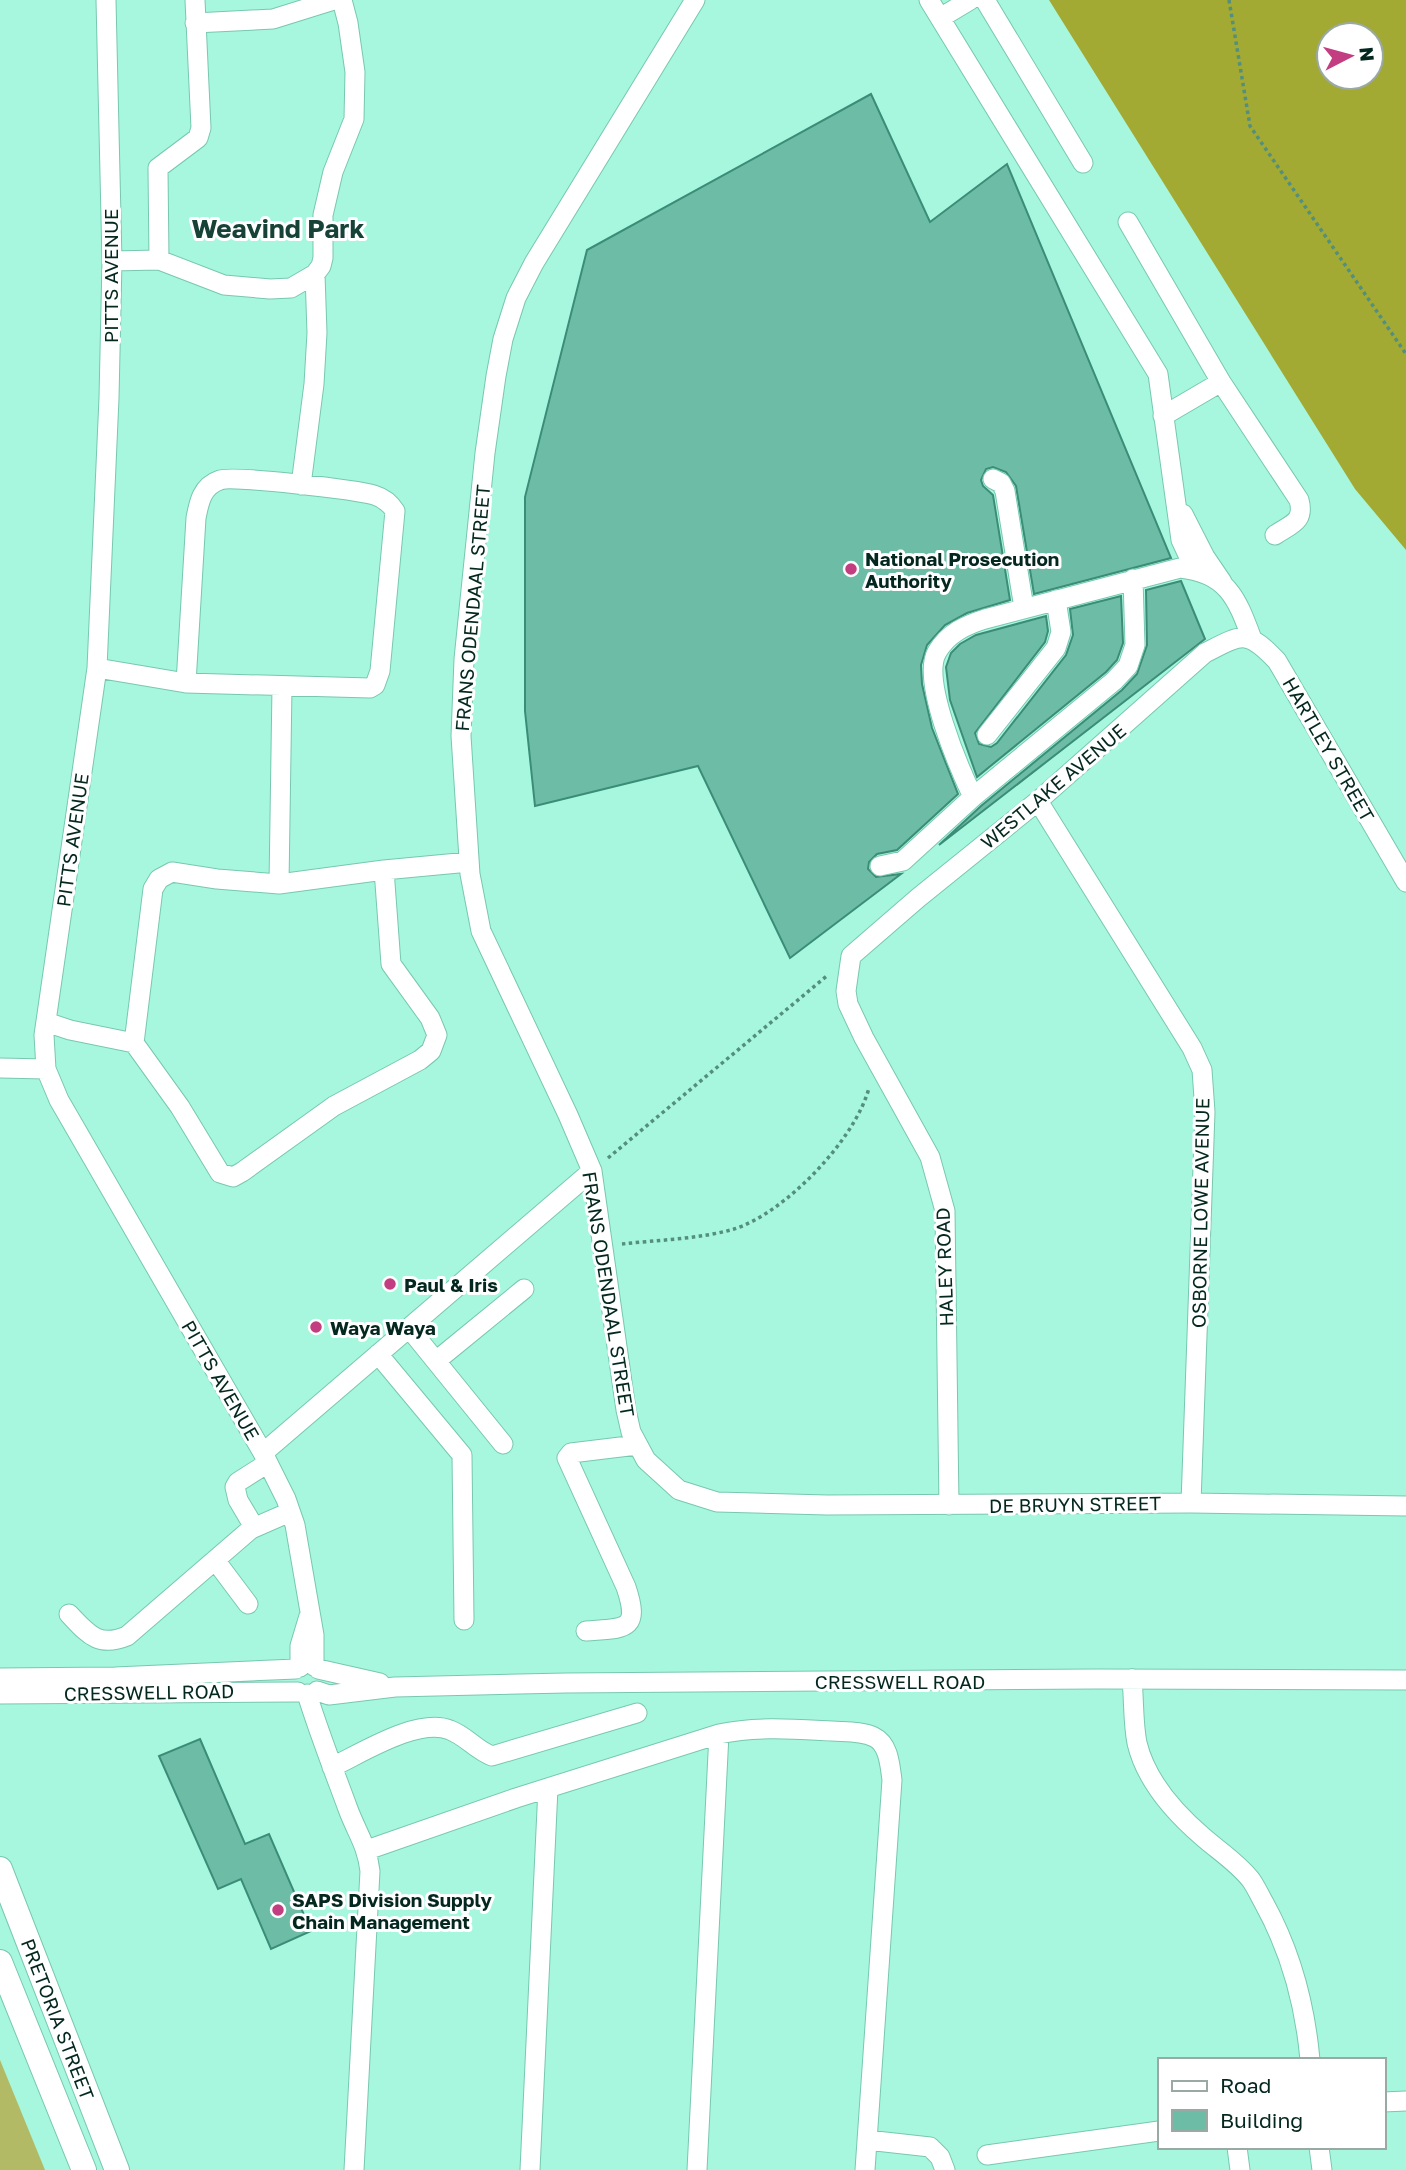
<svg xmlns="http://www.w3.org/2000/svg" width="1406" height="2170" viewBox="0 0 1406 2170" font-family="'Golos Text',sans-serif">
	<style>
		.green { fill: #b2ba65 }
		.forest { fill: #a2aa33; fill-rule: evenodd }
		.building { fill: #6dbda6; stroke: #3b8d77; stroke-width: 2 }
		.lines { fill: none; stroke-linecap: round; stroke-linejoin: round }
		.minor-casing { stroke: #78c8b0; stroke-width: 21 }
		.major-casing { stroke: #78c8b0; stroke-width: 26 }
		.path { stroke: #548e7d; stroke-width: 3.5; stroke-dasharray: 3.5 3.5; stroke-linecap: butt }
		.minor { stroke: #fff; stroke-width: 19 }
		.major { stroke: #fff; stroke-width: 24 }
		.poi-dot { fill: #c33e81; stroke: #fff; stroke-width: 2.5 }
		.labels { text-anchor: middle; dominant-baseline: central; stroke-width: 6; stroke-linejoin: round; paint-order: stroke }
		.street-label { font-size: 19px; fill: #04281f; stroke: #fff }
		.poi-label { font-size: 19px; font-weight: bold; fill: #04281f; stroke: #fff; text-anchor: start }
		.district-label { font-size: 26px; font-weight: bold; fill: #174237; stroke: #fff }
	</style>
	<rect width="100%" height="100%" fill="#a6f7de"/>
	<!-- green -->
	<path class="green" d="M0 2060 45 2170H0Z"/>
	<!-- forest -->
	<path class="forest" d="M1049 0H1406V550L1355 489ZM1329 35H1371V77H1329Z"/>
	<!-- building -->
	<path class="building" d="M871 94 930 222 1007 164 1171 558 1034 594 1016 486 1006 472 993 467 986 469 981 480 983 486 993 495 1010 600 967 613 945 625 927 645 921 665 922 684 932 728 958 794 897 850 877 854 869 862 868 869 876 877 901 874 790 958 698 766 535 806 525 711V497L587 250Z
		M1181 581 1205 639 939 845 981 806 1122 690 1137 674 1147 645 1146 590Z
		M1121 596 1123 643 1117 660 1106 672 977 777 950 700 946 667 951 653 960 644 976 635 1046 616 1048 631 1045 642 975 733 979 744 991 747 997 743 1066 655 1073 635 1070 609Z
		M200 1739 245 1844 269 1834 311 1931 271 1949 241 1879 218 1889 159 1756Z"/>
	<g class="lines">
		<defs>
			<path id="minor" d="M106 0 112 261 109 398 97 668 44 1035 46 1069 59 1100 263 1453 286 1499 295 1525 314 1635V1666
				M695 0 534 263 516 298 503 339 496 376 485 453 464 659 461 736 470 874 481 931 568 1115 592 1171 626 1410 631 1432 646 1460 679 1490 717 1502 827 1505 1191 1503 1406 1506
				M929 0 1158 374 1181 540 1195 570
				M985 0 1083 163
				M940 18 970 0
				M195 23 273 19 334 0
				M1128 222 1221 382 1299 500C1305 522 1291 524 1275 535
				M159 260 158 168 198 138 201 128 195 0
				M112 261 159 260 224 285 270 289 291 288 315 274 321 266 323 258V215L333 172 354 119 355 72 348 23 342 0
				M1163 416 1221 382
				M993 479 1001 483 1005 491 1024 608
				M301 485 314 384 317 333 315 274
				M1183 514 1205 557 1222 582
				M97 668 186 683 370 688 375 685 380 671 395 511C390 503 384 498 374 495 357 490 232 475 220 480 202 486 199 502 196 518L186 683
				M987 735 1056 648 1061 632 1056 600
				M973 797 1114 681 1128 666 1135 645 1133 579
				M1038 801 1192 1048 1202 1070 1205 1112 1191 1503
				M880 866 903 861 973 797C959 768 921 680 937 652 948 633 966 625 985 619L1180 568C1228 573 1237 599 1252 639
				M384 870 391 964 430 1018 437 1035 431 1051 420 1060 334 1106 242 1172 233 1177 220 1173 180 1107 134 1043 153 889 159 879 172 872 217 879 279 884 384 870 469 862
				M279 884 282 687
				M46 1022 70 1030 134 1043
				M0 1068 46 1069
				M409 1328 503 1444
				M378 1354 462 1455 464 1620
				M436 1361 524 1289
				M263 1453 592 1171
				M949 1505 945 1211 930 1157 864 1038 848 1004 846 991 851 956 918 898 1038 801 1205 653C1242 634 1247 629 1277 661L1406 882
				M254 1527 238 1500 235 1487 238 1482 268 1463
				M215 1560 248 1604
				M69 1614C88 1634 98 1648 127 1636L251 1529 290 1512
				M586 1631C624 1628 641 1632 626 1587L567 1458 571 1453 637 1445
				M300 1667V1646L309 1616
				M318 1669 380 1683
				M0 1678 115 1677 296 1669
				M1132 1679C1134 1700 1133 1723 1137 1743 1146 1781 1175 1813 1203 1837 1219 1851 1238 1863 1251 1880 1256 1887 1260 1896 1264 1903 1291 1952 1305 2004 1310 2060
				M317 1691 329 1695 395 1687 566 1683 1097 1679 1406 1680
				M0 1694 298 1692
				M307 1694C319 1733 334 1771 348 1809 357 1833 367 1845 370 1871L354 2170
				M332 1767C362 1753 418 1717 450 1730 466 1736 476 1750 492 1756L637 1713
				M367 1850 516 1798 719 1734C757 1726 793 1729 832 1731 845 1732 862 1731 874 1737 889 1744 890 1766 892 1780L865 2170
				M1383 2102 1406 2101
				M867 2140 930 2147 940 2157 945 2170
				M1237 2147 1240 2170
				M1319 2147 1322 2170
				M987 2155 1159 2131
				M530 2170 548 1788
				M697 2170 719 1734"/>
			<path id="major" d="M0 1869 117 2170
				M0 1962 84 2170"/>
		</defs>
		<!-- minor casing -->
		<use href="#minor" class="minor-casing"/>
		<!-- major casing -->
		<use href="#major" class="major-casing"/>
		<!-- path -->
		<path class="path" d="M1229 0 1250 126 1406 354
			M608 1158 828 975
			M622 1244C657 1240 700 1239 734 1229 785 1213 855 1140 869 1088"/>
		<!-- minor -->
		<use href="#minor" class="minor"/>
		<!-- major -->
		<use href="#major" class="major"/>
	</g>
	<!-- markers -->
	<g class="poi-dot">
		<circle cx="851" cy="569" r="7"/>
		<circle cx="390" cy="1284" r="7"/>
		<circle cx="316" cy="1327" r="7"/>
		<circle cx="278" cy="1910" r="7"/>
	</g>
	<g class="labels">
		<!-- street labels -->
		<g class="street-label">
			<text transform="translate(110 276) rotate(-90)">PITTS AVENUE</text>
			<text transform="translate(472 608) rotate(-85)">FRANS ODENDAAL STREET</text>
			<text transform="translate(1329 749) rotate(60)">HARTLEY STREET</text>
			<text transform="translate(1053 786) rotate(-40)">WESTLAKE AVENUE</text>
			<text transform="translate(72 840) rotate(-82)">PITTS AVENUE</text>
			<text transform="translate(1200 1213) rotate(-89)">OSBORNE LOWE AVENUE</text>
			<text transform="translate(944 1267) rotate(-92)">HALEY ROAD</text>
			<text transform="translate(609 1294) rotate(81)">FRANS ODENDAAL STREET</text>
			<text transform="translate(221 1380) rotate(60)">PITTS AVENUE</text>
			<text transform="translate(1075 1504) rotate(-1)">DE BRUYN STREET</text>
			<text x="900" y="1681">CRESSWELL ROAD</text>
			<text transform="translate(149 1692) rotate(-1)">CRESSWELL ROAD</text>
			<text transform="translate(58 2019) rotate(69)">PRETORIA STREET</text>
		</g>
		<!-- poi labels -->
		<g class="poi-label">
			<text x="865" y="558">National Prosecution<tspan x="865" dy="22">Authority</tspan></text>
			<text x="404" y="1284">Paul &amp; Iris</text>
			<text x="330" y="1327">Waya Waya</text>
			<text x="292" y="1899">SAPS Division Supply<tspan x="292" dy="22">Chain Management</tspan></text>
		</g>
		<!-- district labels -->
		<g class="district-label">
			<text x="278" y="228">Weavind Park</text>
		</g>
	</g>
	<!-- legend -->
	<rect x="1158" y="2058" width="228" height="91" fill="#ffffff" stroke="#9ba9a5" stroke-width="2"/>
	<rect x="1172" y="2081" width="35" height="10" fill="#ffffff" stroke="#9ba9a5" stroke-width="2"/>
	<text x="1220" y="2093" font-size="21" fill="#04281f">Road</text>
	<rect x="1172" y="2110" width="35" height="21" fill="#6dbda6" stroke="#9ba9a5" stroke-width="2"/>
	<text x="1220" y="2128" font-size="21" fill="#04281f">Building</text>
	<!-- north arrow -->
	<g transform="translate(1350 56) rotate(84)"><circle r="33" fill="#ffffff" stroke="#9ba9a5" stroke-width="2"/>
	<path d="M0-5L12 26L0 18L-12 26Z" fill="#c33e81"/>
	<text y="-10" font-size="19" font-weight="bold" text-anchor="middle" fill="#04281f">N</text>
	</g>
</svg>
